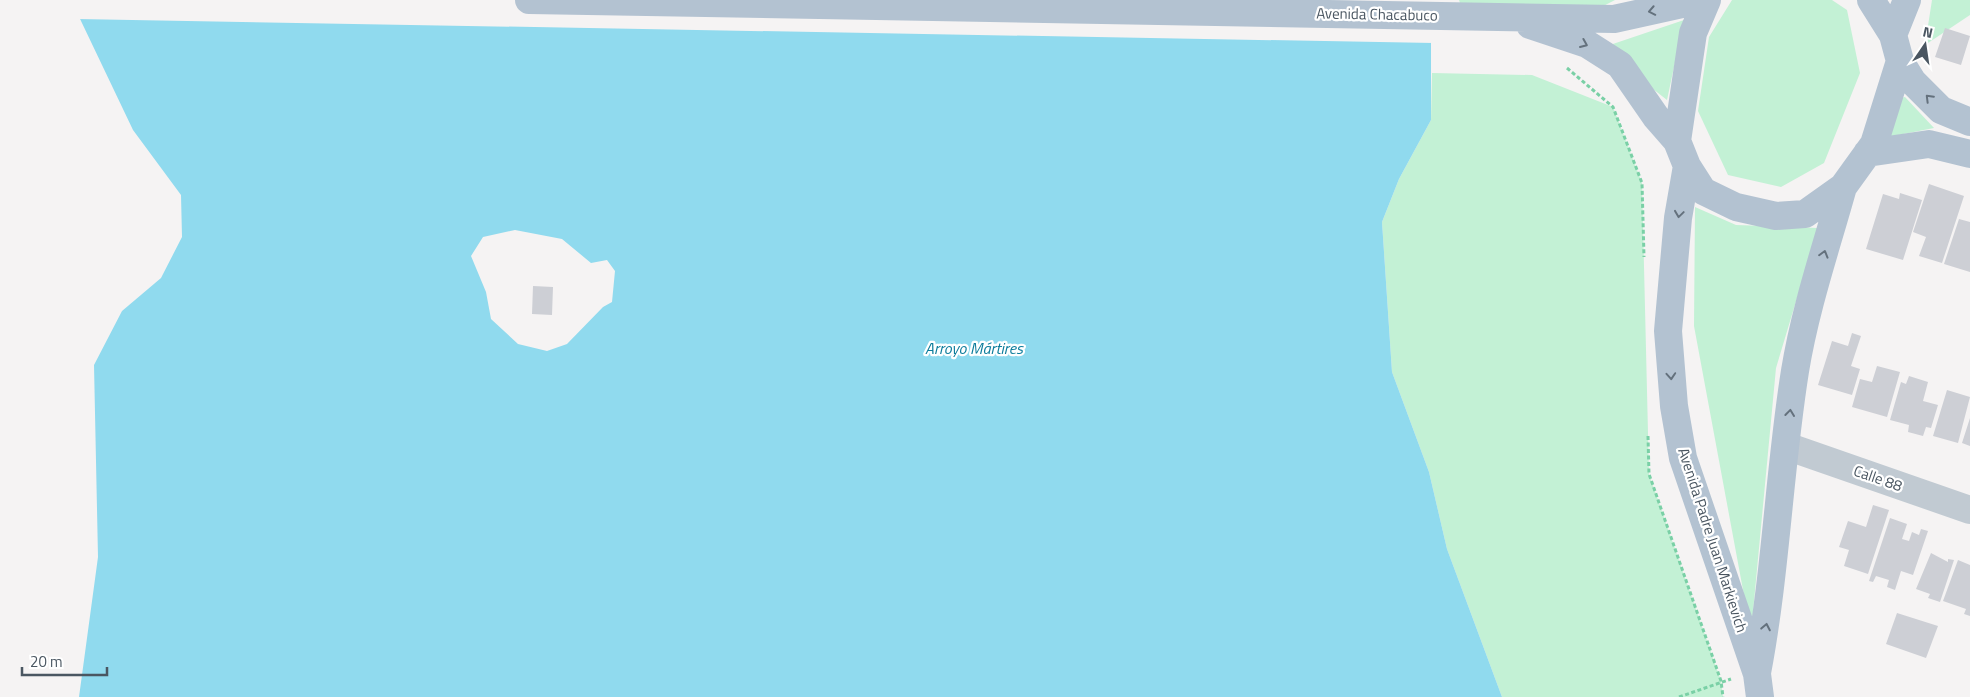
<svg xmlns="http://www.w3.org/2000/svg" width="1970" height="697" viewBox="0 0 1970 697" font-family="'Titillium Web',sans-serif">
	<style>
		.green { fill: #c3f1d5 }
		.water { fill: #90daee; fill-rule: evenodd }
		.pier { fill: #f5f3f3 }
		.building { fill: #cdcfd5 }
		.lines { fill: none; stroke-linecap: round; stroke-linejoin: round }
		.path { stroke: #7ad0a6; stroke-width: 3; stroke-dasharray: 4 2.5; stroke-linecap: butt }
		.minor { stroke: #c1cad2; stroke-width: 28 }
		.major { stroke: #b3c2d1; stroke-width: 28 }
		.oneway { stroke: #64717d }
		.labels { text-anchor: middle; dominant-baseline: central; stroke-width: 4.5; stroke-linejoin: round; paint-order: stroke }
		.street-label { font-size: 15px; fill: #4a5661; stroke: #fff }
		.water-label { font-size: 16px; font-style: italic; fill: #0c7c9b; stroke: #fff }
	</style>
	<rect width="100%" height="100%" fill="#f5f3f3"/>
	<!-- green -->
	<path class="green" d="M1459 0H1615L1584 16 1462 9Z
		M1732 0H1832L1847 10 1860 73 1824 163 1781 187 1728 175 1698 111 1709 37Z
		M1932 0H1970V15L1925 45Z
		M1684 20 1667 100 1601 48Z
		M1432 73 1532 75 1613 107 1642 183 1649 474 1721 681 1723 697H1502L1447 549 1429 472 1392 372 1382 222 1399 179 1431 120Z
		M1905 97 1934 128 1888 137 1901 98Z
		M1695 207 1736 225 1818 228 1776 368 1751 633 1694 326Z"/>
	<!-- water -->
	<path class="water" d="M71 0 1431 15V120L1399 179 1382 222 1392 372 1429 472 1447 549 1502 697H79L98 557 94 365 122 311 161 278 182 237 181 195 133 130ZM515 230 562 239 591 263 607 260 615 271 612 302 603 307 567 344 547 351 518 344 491 319 486 292 471 256 483 237Z"/>
	<!-- pier -->
	<path class="pier" d="M68 0H1435L1434 43 77 19Z"/>
	<!-- building -->
	<path class="building" d="M1945 28 1970 36 1961 65 1935 57Z
		M1929 184 1964 196 1942 263 1919 256 1926 237 1913 232Z
		M1900 193 1922 200 1903 260 1866 249 1883 194 1899 199Z
		M1959 219 1970 222V272L1944 264Z
		M533 286 553 287 552 315 532 314Z
		M1852 333 1861 336 1851 366 1860 369 1852 395 1818 385 1832 341 1848 346Z
		M1877 366 1900 372 1887 417 1852 407 1860 379 1872 382Z
		M1909 376 1928 382 1923 401 1938 405 1931 428 1926 427 1923 436 1908 432 1909 425 1890 420 1901 382 1906 384Z
		M1947 390 1970 397 1958 443 1933 436Z
		M1970 418V446L1962 443Z
		M1873 505 1889 510 1868 574 1844 566 1849 550 1839 547 1848 521 1866 527Z
		M1890 518 1907 524 1902 539 1909 541 1912 532 1919 535 1921 529 1928 531 1913 575 1901 571 1895 590 1887 587 1889 580 1876 576 1873 582 1869 581Z
		M1931 553 1948 562V559L1954 560 1940 602 1928 598 1930 594 1916 589Z
		M1958 560 1970 565V616L1964 614 1966 609 1943 601Z
		M1897 613 1938 626 1926 658 1886 644Z"/>
	<g class="lines">
		<!-- path -->
		<path class="path" d="M1567 68 1613 107 1642 183 1644 257
			M1648 436 1649 474 1721 681 1723 697
			M1679 697 1731 679"/>
		<!-- minor -->
		<path class="minor" d="M1786 446 1970 510"/>
		<!-- major -->
		<path class="major" d="M529 0 1614 19 1700 0
			M1707 0 1693 33 1677 141 1687 166 1703 191 1736 207 1776 216 1805 214 1843 187 1874 144 1900 61 1893 35 1871 0
			M1530 25 1587 44 1620 65 1656 117 1677 141
			M1893 35 1907 0
			M1900 61 1913 82 1941 110 1970 122
			M1867 153 1929 144 1970 154
			M1687 166 1678 218 1668 331 1674 406 1683 458 1757 674 1760 697
			M1757 673C1776 573 1779 471 1795 371 1805 309 1826 248 1843 187"/>
	</g>
	<!-- one-way arrows -->
	<defs><path id="oneway-chevron" d="M-2-3.5L2.5 0L-2 3.5" fill="none" stroke-width="1.6" stroke-linecap="round" stroke-linejoin="round" transform="scale(1.25)"/></defs>
	<g class="oneway">
		<use href="#oneway-chevron" transform="translate(1652 11) rotate(169)"/>
		<use href="#oneway-chevron" transform="translate(1584 44) rotate(23)"/>
		<use href="#oneway-chevron" transform="translate(1929 98) rotate(-135)"/>
		<use href="#oneway-chevron" transform="translate(1679 214) rotate(98)"/>
		<use href="#oneway-chevron" transform="translate(1824 254) rotate(-74)"/>
		<use href="#oneway-chevron" transform="translate(1671 376) rotate(86)"/>
		<use href="#oneway-chevron" transform="translate(1790 413) rotate(-83)"/>
		<use href="#oneway-chevron" transform="translate(1766 627) rotate(-79)"/>
	</g>
	<g class="labels">
		<!-- street labels -->
		<g class="street-label">
			<text transform="translate(1377 14) rotate(1)">Avenida Chacabuco</text>
			<text transform="translate(1878 478) rotate(19)">Calle 88</text>
			<text transform="translate(1713 540) rotate(72)">Avenida Padre Juan Markievich</text>
		</g>
		<!-- water labels -->
		<g class="water-label">
			<text x="974" y="348">Arroyo Mártires</text>
		</g>
	</g>
	<!-- north arrow -->
	<g transform="translate(1925 45) rotate(13)" stroke="#ffffff" stroke-width="4" paint-order="stroke">
	<path d="M0-4L9 19L0 12L-9 19Z" fill="#4a5661"/>
	<text y="-8" font-size="14" font-weight="bold" text-anchor="middle" fill="#4a5661">N</text>
	</g>
	<!-- scale -->
	<path d="M22 667v8h85v-8" fill="none" stroke="#4a5661" stroke-width="2.5"/>
	<text x="30" y="667" font-size="15" fill="#4a5661" stroke="#ffffff" stroke-width="4" paint-order="stroke">20 m</text>
</svg>
